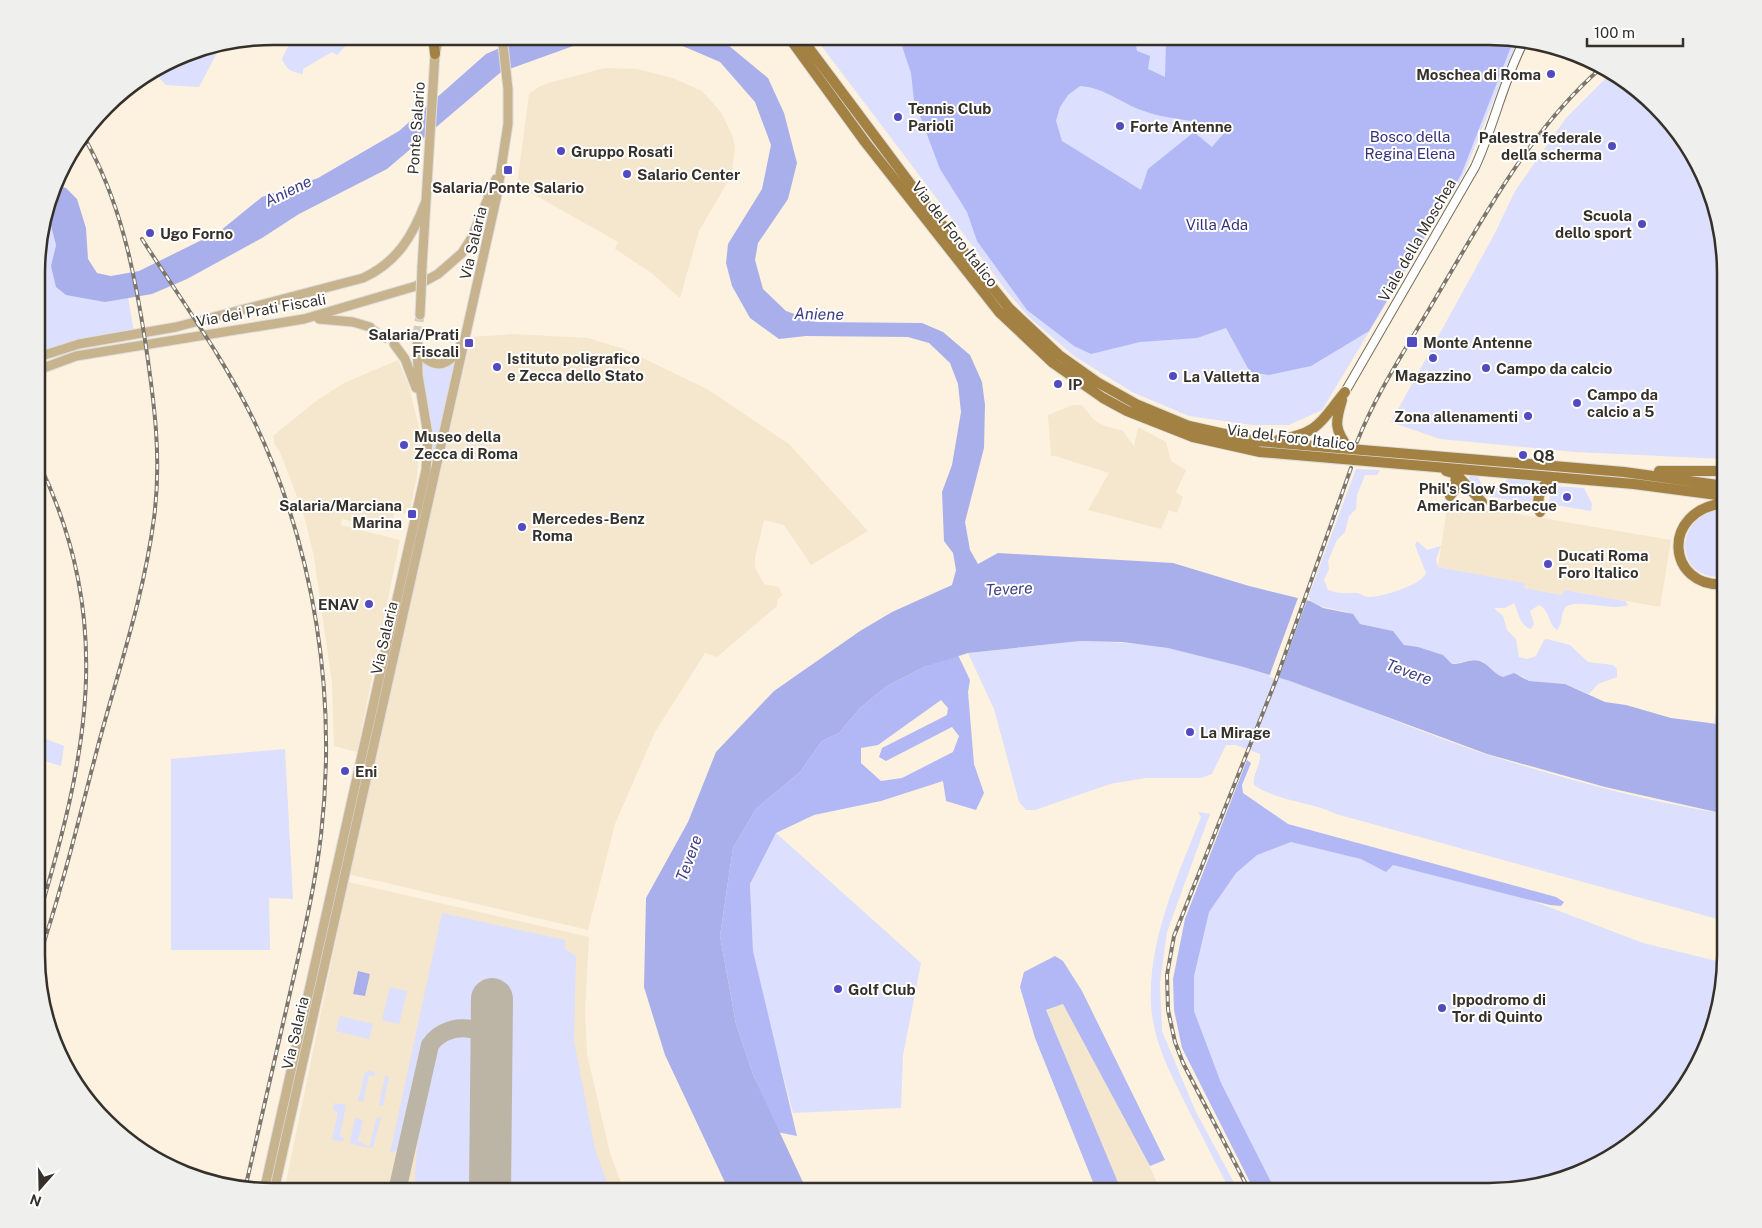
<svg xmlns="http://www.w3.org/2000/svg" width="1762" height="1228" viewBox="0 0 1762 1228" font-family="'Public Sans',sans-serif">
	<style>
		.built { fill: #f5e7cd }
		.green { fill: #dcdffd }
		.forest { fill: #b2b8f5; fill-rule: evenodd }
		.water { fill: #a9afeb }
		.pier { fill: #fcf2df }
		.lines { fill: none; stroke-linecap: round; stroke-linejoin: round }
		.taxiway { stroke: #bcb4a5; stroke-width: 18 }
		.runway { stroke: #bcb4a5; stroke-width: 42 }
		.primary-tunnel { stroke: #d4cbbb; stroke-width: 9; stroke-dasharray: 9 4.5; stroke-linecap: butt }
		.secondary-casing { stroke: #766d5d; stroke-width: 10 }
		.primary-casing { stroke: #dfdedd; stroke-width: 11 }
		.highway-casing { stroke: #dfdedd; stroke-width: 12 }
		.secondary { stroke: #fff; stroke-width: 8 }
		.primary { stroke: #c7b38e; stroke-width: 9 }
		.highway { stroke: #a28142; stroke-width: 10 }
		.rail-casing { stroke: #7d766b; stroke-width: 4 }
		.rail { stroke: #fff; stroke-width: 2; stroke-dasharray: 5.5; stroke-linecap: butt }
		.primary-bridge-casing { stroke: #dfdedd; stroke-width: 11; stroke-linecap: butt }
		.primary-bridge { stroke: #c7b38e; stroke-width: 9 }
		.poi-dot { fill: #514ac1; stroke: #fff; stroke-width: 2 }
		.labels { text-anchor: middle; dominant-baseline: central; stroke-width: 4; stroke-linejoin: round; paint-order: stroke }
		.poi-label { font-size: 15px; font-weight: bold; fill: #35312a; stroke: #fff; text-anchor: start }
		.street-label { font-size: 15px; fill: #35312a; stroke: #fff }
		.park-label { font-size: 15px; fill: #333177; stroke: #fff }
		.water-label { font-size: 16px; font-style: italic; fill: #3e3e86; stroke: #fff }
		.rim { fill: none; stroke: #35312a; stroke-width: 2.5 }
	</style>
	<rect width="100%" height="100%" fill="#fcf2df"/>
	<!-- built -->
	<path class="built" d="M605 68 637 69 673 78 702 91 721 112 733 137 735 149 731 176 699 231 680 298 650 272 615 249 618 242 517 185 529 94 540 86 552 82Z
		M512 334 588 338 624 349 707 389 789 444 868 531 811 565 784 525 764 520 755 558V567L764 584 779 587 782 595 777 600V606L717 657 705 653 655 732 615 824 588 930 348 874 471 337Z
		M398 360 408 383 421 436 417 477 409 515 395 510 389 531 342 519 341 525 400 540 357 752 334 746 332 683 314 557 303 512 280 452 275 445 273 436 316 401 344 383Z
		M1073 405H1082L1093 419 1102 425 1123 431 1134 446 1138 427 1166 442 1171 461 1186 470 1176 492 1183 497 1177 513 1169 510 1161 529 1088 510 1109 473 1055 456H1051L1048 415Z
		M1448 502 1671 540 1660 607 1564 590 1563 595 1523 588 1525 583 1438 567Z
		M348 882 589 937 585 1013 587 1054 610 1153 624 1191H284Z
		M1063 1004 1130 1122 1161 1192H1122L1046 1010Z"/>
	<!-- green -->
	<path class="green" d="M293 36H355L337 55 332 52 303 69V74C291 72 287 70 282 59Z
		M814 36 1505 37 1518 39 1464 174 1322 410 1289 425H1252L1189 416 1132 392 1074 356 1030 318 1008 293Z
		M220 47 199 87 166 85 153 72 182 54Z
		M1611 73 1633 85 1694 155 1725 257V459L1575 452 1440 439 1391 422 1494 235 1515 191 1566 118Z
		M45 219 50 222 56 245 51 266 105 302 128 297 134 332 66 344 38 352V242Z
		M423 361C433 369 444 371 455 363L270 1191H267L433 456C433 424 422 393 423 361Z
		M1356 469 1380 470 1377 475H1365L1357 495 1356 509 1349 516 1345 532 1337 540 1328 561 1329 569 1324 580 1328 590C1338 594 1344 593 1354 593 1359 592 1363 597 1368 597 1380 598 1422 585 1426 573L1415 545 1417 541 1427 550 1441 546 1436 559 1438 567 1525 583 1524 588 1562 595 1564 590 1625 601 1628 605C1612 612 1575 597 1565 608 1560 615 1563 624 1557 630 1548 624 1550 610 1539 605L1530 611 1534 624 1531 629C1519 625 1519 613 1514 603L1505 608H1494L1503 616 1507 630 1516 639 1519 657 1527 659 1536 656 1544 640 1547 639 1570 645 1588 662 1613 665 1617 669V677L1598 684 1589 694 1565 684 1529 681 1522 676 1503 677 1493 672 1482 661 1472 660 1452 664C1434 647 1423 653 1404 645L1393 631 1360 624 1347 612 1315 605 1310 601 1309 595Z
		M1469 475 1478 477 1483 486 1502 489 1507 479 1539 482 1530 503 1480 495 1470 483Z
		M1553 486 1584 488 1592 504 1591 511 1549 504 1550 491Z
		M1725 507V576C1674 583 1670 515 1725 507Z
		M1080 641C1109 642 1138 643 1167 648 1275 665 1376 717 1479 752 1557 777 1644 801 1725 814V921L1336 814C1310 801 1279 802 1254 785 1252 774 1261 766 1260 754L1236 745H1226L1212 774 1201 778H1145L1110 784 1035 810H1026L1019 802 1017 794 994 709 968 653Z
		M1725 672V725L1714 723Z
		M41 737 64 746 61 766 38 759Z
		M285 749 293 899 269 898 270 950H171V759Z
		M1198 812 1210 814 1167 932 1160 983 1162 1031 1195 1110 1239 1192H1231C1216 1164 1202 1136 1187 1107 1171 1074 1153 1042 1151 1004 1148 940 1178 875 1201 817Z
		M1237 815 1525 898 1643 943 1725 963 1713 1032 1677 1099 1594 1167 1490 1192H1260L1189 1057 1184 929Z
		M776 833 921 963 903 1055 901 1108 793 1113 767 1014 753 951 750 884Z
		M442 913 565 940V949L576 956 574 1041 595 1149 610 1191H507V993L476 992V1018L473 1022C448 1026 438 1023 423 1046L402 1146 398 1150 390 1153Z
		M390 987 407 991 399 1024 382 1020Z
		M340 1016 373 1024 369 1039 336 1031Z
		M462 1036 470 1038 477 1044 476 1191H415C415 1164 422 1061 440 1043 446 1037 454 1037 462 1036Z
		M370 1071 389 1077 383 1106 379 1105 385 1076 375 1073 374 1076 369 1075 363 1102 358 1101 365 1073Z
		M334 1103 346 1105 340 1135 344 1139 342 1142 332 1139 338 1112 333 1110Z
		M377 1117 381 1118 373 1147 370 1148 351 1144 350 1141 355 1118 363 1120 358 1141 369 1147Z"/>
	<!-- forest -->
	<path class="forest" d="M899 37H1129L1135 40 1137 51 1150 56 1148 69 1165 77 1166 41 1169 37H1327L1336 40V37H1350L1349 42 1371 44V37L1514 39 1461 175 1369 331 1311 366 1269 375 1250 372 1226 328 1197 338 1140 342 1091 354 1074 346 1027 310 977 241 967 212 940 169 914 100 911 73ZM1080 86C1106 88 1120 103 1144 111 1170 121 1200 118 1225 132L1212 147 1194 132 1148 169 1141 190 1062 141 1056 121 1060 107 1068 95Z
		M958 655 970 680 968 692 974 764 984 793 976 810 946 801 943 781 881 801 814 815 776 833 750 884 753 951 797 1136 777 1132 754 1077 736 1024 720 936 733 848 756 809 800 772 822 741 839 733 860 708 887 686 924 667ZM941 700 948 708 947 715 882 748 879 757 886 761 952 727 959 736 953 752 902 778 881 781 861 763V748L878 745Z
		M1247 760 1251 763 1242 785 1243 793 1288 824 1556 897 1564 902 1561 906 1550 905 1393 865 1386 872 1361 859 1291 842 1257 855 1236 873 1209 912 1194 976V1011L1221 1083 1276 1192H1255L1182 1048 1174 1010 1173 979 1185 919Z
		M1055 956 1063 961 1082 991 1165 1160 1150 1166 1063 1004 1046 1010 1122 1192H1097L1035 1038 1020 987 1024 972Z"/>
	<!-- water -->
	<path class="water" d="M527 36H601L501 72 387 169 299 214 262 238 187 279 152 294 105 302 66 295 56 287 51 266 56 245 50 222 45 219 56 185 66 188 77 199 86 228 88 259 97 273 111 276 139 271 220 231 262 197 318 178 399 131 486 54Z
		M622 36H708L728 45 768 78 784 113 797 163 788 199 758 243 755 260 763 289 786 311 817 322 922 323 943 332 970 355 982 382 985 405 984 448 965 522 970 550 978 564 998 553 1173 563 1249 586 1310 601 1323 608 1353 614 1360 624 1393 631 1404 645 1418 647 1443 655 1452 664C1462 664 1471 658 1480 661 1488 664 1494 674 1503 677L1514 673 1529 681 1565 684 1605 702 1626 705 1671 718 1725 725V814L1605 787 1487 754 1290 681 1240 666 1168 648 1122 642 1080 641 968 653 924 667 887 686 860 708 839 733 822 741 800 772 756 809 733 848 720 936 736 1024 754 1077 807 1191H729L665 1055 644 987 646 898 688 822 716 752 774 691 860 631 892 612 952 585 956 570 953 553 944 541 942 492 952 465 961 412 958 384 950 363 929 343 908 337 806 336 779 339 750 318 732 286 726 263 728 244 762 189 771 145 755 102 720 62 678 44Z
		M358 971 370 974 365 996 353 994Z"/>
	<!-- pier -->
	<path class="pier" d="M1299 595 1308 597 1278 680 1269 677Z"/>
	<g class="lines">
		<!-- taxiway -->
		<path class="taxiway" d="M397 1191 430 1045C445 1023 481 1022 491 1046"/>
		<!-- runway -->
		<path class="runway" d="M490 1191 492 999"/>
		<!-- primary-tunnel -->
		<path class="primary-tunnel" d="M370 327 394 344
			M417 335 420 315"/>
		<defs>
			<path id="secondary" d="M1345 392 1475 167C1494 126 1503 81 1524 41"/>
			<path id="primary" d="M422 267 435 54 439 36
				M420 315 421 294
				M319 319 353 322 370 327
				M394 344 405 359 416 388
				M418 345 426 359C442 371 454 359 461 344
				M38 357 79 344 176 327 363 278C398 262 413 235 426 201
				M38 370 76 356 304 319 416 286 438 274 462 253 471 239 496 179
				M264 1191 426 470 428 435 418 375 417 335
				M274 1191 497 195 508 124V89L502 36"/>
			<path id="highway" d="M433 36 435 54
				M788 36 865 142 999 312 1053 363 1103 398 1127 411 1193 437 1260 452 1634 484 1725 496
				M800 36 924 202 1009 308 1059 355 1097 382 1136 404 1189 426 1256 441 1624 472 1725 486
				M1342 400C1335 423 1334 429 1349 449
				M1278 440C1320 433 1320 422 1345 392
				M1446 471 1456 474 1482 502
				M1659 471H1725
				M1450 496 1455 489 1456 474
				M1725 503C1659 510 1667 589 1725 584
				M1540 512C1535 497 1541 486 1553 477"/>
		</defs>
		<!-- secondary casing -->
		<use href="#secondary" class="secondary-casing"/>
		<!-- primary casing -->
		<use href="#primary" class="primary-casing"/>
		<!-- highway casing -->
		<use href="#highway" class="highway-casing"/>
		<!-- secondary -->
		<use href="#secondary" class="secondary"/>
		<!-- primary -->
		<use href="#primary" class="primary"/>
		<!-- highway -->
		<use href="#highway" class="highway"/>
		<defs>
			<path id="rail" d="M142 239C181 300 224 358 255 423 315 550 337 696 321 835 315 888 302 941 290 993 275 1058 260 1123 245 1189
				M1357 442C1377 391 1408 346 1435 299 1484 217 1529 131 1601 68
				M38 461C116 623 87 755 38 919
				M38 960C62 890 79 818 98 746 118 671 144 596 154 518 162 458 154 400 145 340 134 269 120 200 84 137
				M1250 1192 1183 1063 1175 1042 1168 1010 1167 975 1174 936 1276 680 1351 468"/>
		</defs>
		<!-- rail casing -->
		<use href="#rail" class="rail-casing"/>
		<!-- rail -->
		<use href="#rail" class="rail"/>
		<defs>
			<path id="primary-bridge" d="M421 294 422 267"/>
		</defs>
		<!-- primary-bridge casing -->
		<use href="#primary-bridge" class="primary-bridge-casing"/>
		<!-- primary-bridge -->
		<use href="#primary-bridge" class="primary-bridge"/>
	</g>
	<!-- markers -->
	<g class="poi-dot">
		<circle cx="1551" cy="74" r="5"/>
		<circle cx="898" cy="117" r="5"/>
		<circle cx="1120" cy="126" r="5"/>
		<circle cx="1612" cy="146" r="5"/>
		<circle cx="561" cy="151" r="5"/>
		<rect x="503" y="165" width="10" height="10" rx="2.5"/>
		<circle cx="627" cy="174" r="5"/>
		<circle cx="1642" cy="224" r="5"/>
		<circle cx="150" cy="233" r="5"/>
		<rect x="1406" y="336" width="12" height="12" rx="2.5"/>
		<rect x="464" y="338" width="10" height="10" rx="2.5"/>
		<circle cx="1433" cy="358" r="5"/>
		<circle cx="497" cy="367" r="5"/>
		<circle cx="1486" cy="368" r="5"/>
		<circle cx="1173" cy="376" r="5"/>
		<circle cx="1058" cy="384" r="5"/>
		<circle cx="1577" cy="403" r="5"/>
		<circle cx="1528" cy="416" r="5"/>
		<circle cx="404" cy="445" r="5"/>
		<circle cx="1523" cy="455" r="5"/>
		<circle cx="1567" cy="497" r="5"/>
		<rect x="407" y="509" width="10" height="10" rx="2.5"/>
		<circle cx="522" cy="527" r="5"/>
		<circle cx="1548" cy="564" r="5"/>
		<circle cx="369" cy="604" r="5"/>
		<circle cx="1190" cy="732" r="5"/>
		<circle cx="345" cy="771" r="5"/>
		<circle cx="838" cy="989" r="5"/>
		<circle cx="1442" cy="1008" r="5"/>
	</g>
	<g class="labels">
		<!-- poi labels -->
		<g class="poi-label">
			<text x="1541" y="74" text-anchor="end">Moschea di Roma</text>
			<text x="908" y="108">Tennis Club<tspan x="908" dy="17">Parioli</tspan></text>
			<text x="1130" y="126">Forte Antenne</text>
			<text x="1602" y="137" text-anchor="end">Palestra federale<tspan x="1602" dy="17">della scherma</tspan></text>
			<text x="571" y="151">Gruppo Rosati</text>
			<text x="637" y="174">Salario Center</text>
			<text x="508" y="187" text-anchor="middle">Salaria/Ponte Salario</text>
			<text x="1632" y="215" text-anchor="end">Scuola<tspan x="1632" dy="17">dello sport</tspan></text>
			<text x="160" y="233">Ugo Forno</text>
			<text x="459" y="334" text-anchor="end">Salaria/Prati<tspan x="459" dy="17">Fiscali</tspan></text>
			<text x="1423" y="342">Monte Antenne</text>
			<text x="507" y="358">Istituto poligrafico<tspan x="507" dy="17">e Zecca dello Stato</tspan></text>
			<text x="1496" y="368">Campo da calcio</text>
			<text x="1433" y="375" text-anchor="middle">Magazzino</text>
			<text x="1183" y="376">La Valletta</text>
			<text x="1068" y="384">IP</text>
			<text x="1587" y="394">Campo da<tspan x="1587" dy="17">calcio a 5</tspan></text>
			<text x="1518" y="416" text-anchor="end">Zona allenamenti</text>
			<text x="414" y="436">Museo della<tspan x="414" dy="17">Zecca di Roma</tspan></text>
			<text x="1533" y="455">Q8</text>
			<text x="1557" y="488" text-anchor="end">Phil's Slow Smoked<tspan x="1557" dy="17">American Barbecue</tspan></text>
			<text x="402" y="505" text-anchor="end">Salaria/Marciana<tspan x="402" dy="17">Marina</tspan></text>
			<text x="532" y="518">Mercedes-Benz<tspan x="532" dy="17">Roma</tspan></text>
			<text x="1558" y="555">Ducati Roma<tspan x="1558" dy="17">Foro Italico</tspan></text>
			<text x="359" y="604" text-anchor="end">ENAV</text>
			<text x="1200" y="732">La Mirage</text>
			<text x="355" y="771">Eni</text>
			<text x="848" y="989">Golf Club</text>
			<text x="1452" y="999">Ippodromo di<tspan x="1452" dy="17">Tor di Quinto</tspan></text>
		</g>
		<!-- street labels -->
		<g class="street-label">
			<text transform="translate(416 128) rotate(-86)">Ponte Salario</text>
			<text transform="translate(955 234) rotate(52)">Via del Foro Italico</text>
			<text transform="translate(1417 240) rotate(-60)">Viale della Moschea</text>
			<text transform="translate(473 243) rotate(-77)">Via Salaria</text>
			<text transform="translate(261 310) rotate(-10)">Via dei Prati Fiscali</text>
			<text transform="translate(1291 437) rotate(7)">Via del Foro Italico</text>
			<text transform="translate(384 638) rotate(-77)">Via Salaria</text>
			<text transform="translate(295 1033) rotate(-77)">Via Salaria</text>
		</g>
		<!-- park labels -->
		<g class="park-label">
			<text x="1410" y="136">Bosco della<tspan x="1410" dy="17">Regina Elena</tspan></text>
			<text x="1217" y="224">Villa Ada</text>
		</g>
		<!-- water labels -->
		<g class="water-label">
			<text transform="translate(288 191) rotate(-26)">Aniene</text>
			<text transform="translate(819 314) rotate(1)">Aniene</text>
			<text transform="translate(1009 589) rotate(-3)">Tevere</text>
			<text transform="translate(1409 672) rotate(20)">Tevere</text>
			<text transform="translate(689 858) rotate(-70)">Tevere</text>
		</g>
	</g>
	<!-- crop -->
	<path d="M0 0H1762V1228H0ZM273 45H1489A228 228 0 0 1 1717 273V955A228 228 0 0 1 1489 1183H273A228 228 0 0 1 45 955V273A228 228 0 0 1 273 45Z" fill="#efefee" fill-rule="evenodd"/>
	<path class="rim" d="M273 45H1489A228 228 0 0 1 1717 273V955A228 228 0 0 1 1489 1183H273A228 228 0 0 1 45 955V273A228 228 0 0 1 273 45Z"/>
	<!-- north arrow -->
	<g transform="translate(40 1188) rotate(200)" stroke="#ffffff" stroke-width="4" paint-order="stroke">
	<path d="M0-4L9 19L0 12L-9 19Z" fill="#35312a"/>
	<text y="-8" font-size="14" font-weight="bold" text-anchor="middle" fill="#35312a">N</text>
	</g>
	<!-- scale -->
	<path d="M1587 38v8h96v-8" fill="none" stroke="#35312a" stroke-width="2.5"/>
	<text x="1594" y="38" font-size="15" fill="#35312a" stroke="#ffffff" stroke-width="4" paint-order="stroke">100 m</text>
</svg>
